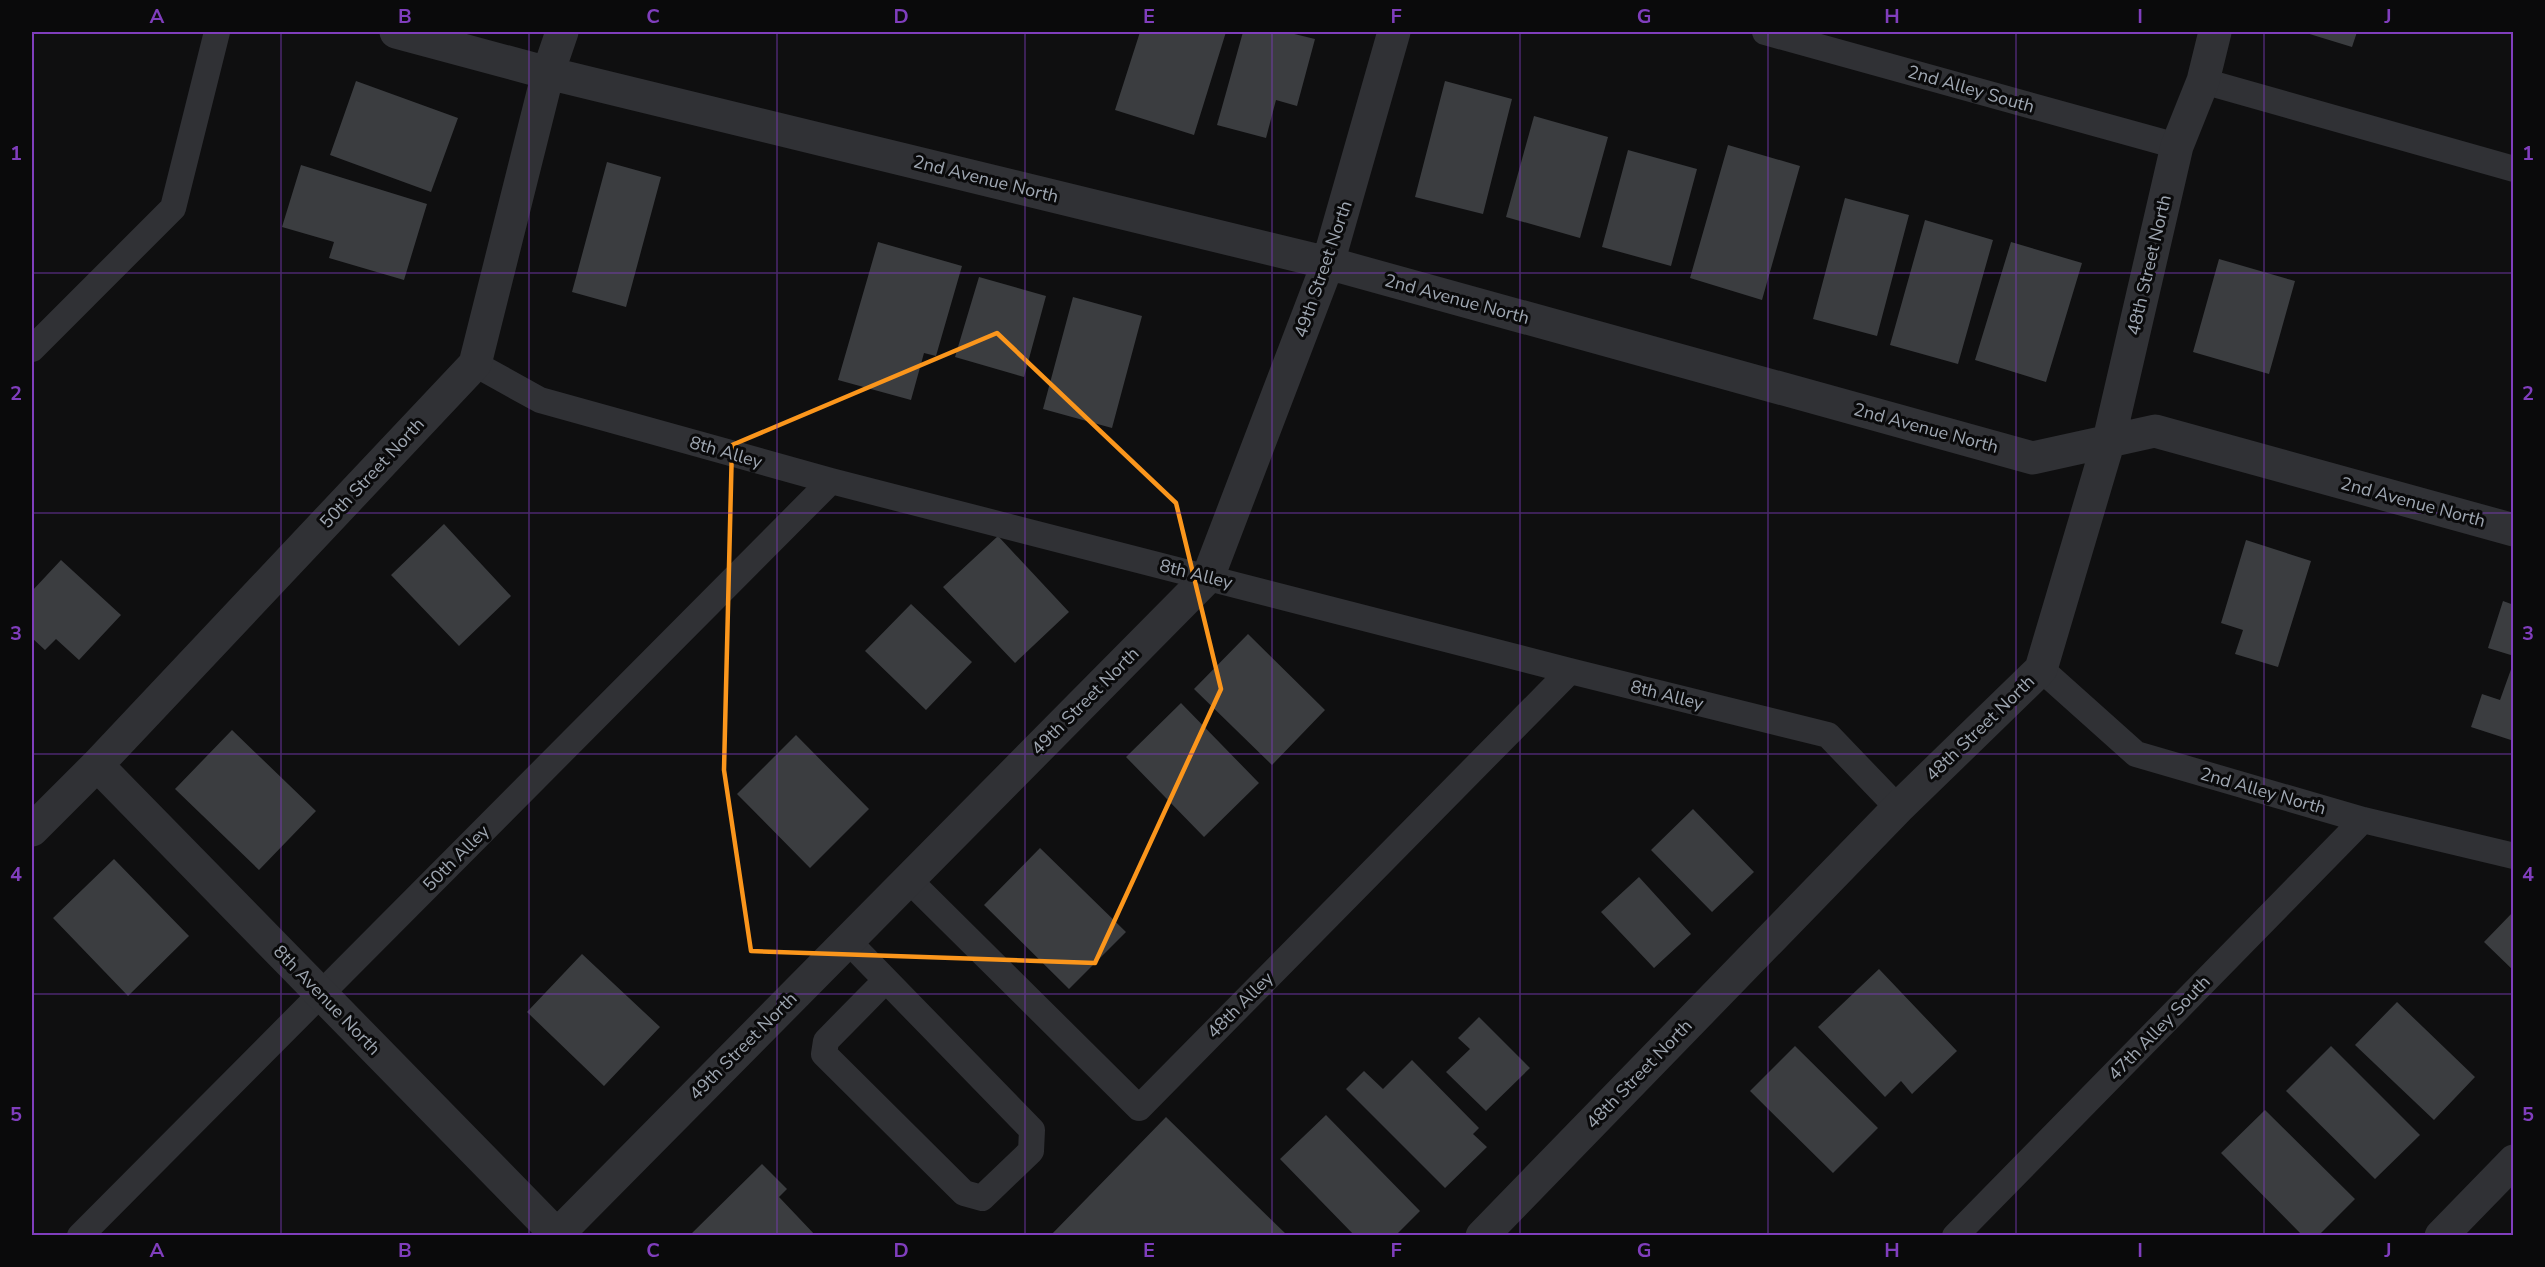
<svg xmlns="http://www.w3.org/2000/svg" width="2545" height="1267" viewBox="0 0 2545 1267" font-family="'Nunito Sans',sans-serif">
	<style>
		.building { fill: #3b3d40 }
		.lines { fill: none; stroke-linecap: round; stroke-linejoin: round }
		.service { stroke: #303135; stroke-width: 26 }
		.minor { stroke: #303135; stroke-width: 33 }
		.marked { fill: none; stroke: #fb961c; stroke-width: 4.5; stroke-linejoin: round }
		.grid { fill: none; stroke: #803ebd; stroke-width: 1.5; stroke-opacity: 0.55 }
		.labels { text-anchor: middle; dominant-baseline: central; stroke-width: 6; stroke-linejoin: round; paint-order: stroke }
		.street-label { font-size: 18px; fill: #9fa7b2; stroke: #0a0a0b }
		.neatline { fill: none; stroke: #803ebd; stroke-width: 2 }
		.grid-label { font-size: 20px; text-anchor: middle; font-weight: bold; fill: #803ebd }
	</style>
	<rect width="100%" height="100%" fill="#0f0f10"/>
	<!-- building -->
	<path class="building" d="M1140 32H1226L1194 135 1115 110Z
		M1243 32H1286L1315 39 1297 106 1276 100 1266 138 1217 125Z
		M2303 32H2357L2352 47Z
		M356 81 458 118 431 192 330 155Z
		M1445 81 1512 99 1483 214 1415 197Z
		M1534 116 1608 137 1580 238 1506 217Z
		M1728 145 1800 166 1762 300 1690 278Z
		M1628 150 1697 169 1671 266 1602 247Z
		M607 162 661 177 626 307 572 292Z
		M301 165 427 204 404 280 329 258 334 242 282 227Z
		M1845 198 1909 215 1877 336 1813 319Z
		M1925 220 1993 240 1958 364 1890 345Z
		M878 242 962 266 936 356 924 353 911 400 838 380Z
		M2011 242 2082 263 2046 382 1975 360Z
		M2219 259 2295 281 2269 374 2193 352Z
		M979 277 1046 296 1024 377 955 357Z
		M1073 297 1142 316 1112 428 1043 409Z
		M444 524 511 596 459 646 391 575Z
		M998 536 1069 612 1015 663 943 587Z
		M2246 540 2311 561 2278 667 2235 654 2243 630 2221 623Z
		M61 560 121 615 79 660 56 639 45 650 32 638V591Z
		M2503 601 2514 605V656L2488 648Z
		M911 604 972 662 926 710 865 651Z
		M1248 634 1325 710 1272 765 1194 689Z
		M2514 661V741L2471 727 2482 694 2500 700Z
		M1181 703 1259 783 1204 837 1126 757Z
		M232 730 316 811 259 870 175 789Z
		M796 735 869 809 810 868 737 794Z
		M1693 809 1754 872 1712 912 1651 850Z
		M1040 848 1126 932 1069 989 984 905Z
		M114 859 189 936 128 996 53 918Z
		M1639 877 1691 934 1654 968 1601 912Z
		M2514 911V971L2484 942Z
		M582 954 660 1027 604 1086 527 1012Z
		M1879 969 1957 1051 1912 1094 1901 1081 1885 1097 1818 1027Z
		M2397 1002 2475 1077 2434 1120 2355 1045Z
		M1479 1017 1530 1068 1486 1111 1446 1072 1470 1049 1458 1038Z
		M1795 1046 1878 1128 1833 1173 1750 1091Z
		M2331 1046 2420 1135 2375 1179 2286 1091Z
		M1412 1060 1479 1128 1473 1134 1487 1147 1445 1188 1346 1089 1364 1071 1383 1089Z
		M2265 1110 2355 1199 2318 1236H2303L2221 1153Z
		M1326 1115 1420 1211 1395 1236H1355L1280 1159Z
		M1166 1117 1288 1236H1050Z
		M762 1164 787 1189 779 1197 816 1236H689Z"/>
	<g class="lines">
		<!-- service -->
		<path class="service" d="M1765 32 2177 146
			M2203 81 2514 169
			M32 349 173 208 217 32
			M475 364 540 400 831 481 1570 671 1828 735 1898 808
			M2041 669 2136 754 2363 820 2514 856
			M908 879 1139 1108 1570 671
			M847 940 1032 1130 1031 1151 982 1198 964 1193 824 1054 826 1041 885 981
			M80 1236 831 481
			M1955 1236 2363 820"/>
		<!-- minor -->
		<path class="minor" d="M396 32 548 73 1328 263 2033 458 2155 431 2514 530
			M97 765 558 1236
			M32 830 97 765 475 364 548 73 562 32
			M556 1236 1208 577 1328 263 1394 32
			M1482 1236 1898 808 2041 669 2109 440 2177 146 2203 81 2215 32
			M2441 1236 2514 1161"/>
	</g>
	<!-- marked area -->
	<path class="marked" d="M997 333 1176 503 1221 689 1095 963 751 951 724 770 732 445Z"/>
	<!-- grid -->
	<path class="grid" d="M281 32V1236M529 32V1236M777 32V1236M1025 32V1236M1272 32V1236M1520 32V1236M1768 32V1236M2016 32V1236M2264 32V1236M32 273H2514M32 513H2514M32 754H2514M32 994H2514"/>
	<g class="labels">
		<!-- street labels -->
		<g class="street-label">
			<text transform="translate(1971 89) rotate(16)">2nd Alley South</text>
			<text transform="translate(986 179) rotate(14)">2nd Avenue North</text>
			<text transform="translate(2149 265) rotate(-77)">48th Street North</text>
			<text transform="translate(1323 269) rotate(-71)">49th Street North</text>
			<text transform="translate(1457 299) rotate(15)">2nd Avenue North</text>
			<text transform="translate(1926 428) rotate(15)">2nd Avenue North</text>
			<text transform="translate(726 452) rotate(16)">8th Alley</text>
			<text transform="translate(372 473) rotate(-47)">50th Street North</text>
			<text transform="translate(2413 502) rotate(15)">2nd Avenue North</text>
			<text transform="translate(1196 574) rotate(14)">8th Alley</text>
			<text transform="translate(1667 695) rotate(14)">8th Alley</text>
			<text transform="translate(1085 701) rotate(-45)">49th Street North</text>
			<text transform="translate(1980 728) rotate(-44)">48th Street North</text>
			<text transform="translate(2263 791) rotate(16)">2nd Alley North</text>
			<text transform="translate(456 858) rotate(-45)">50th Alley</text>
			<text transform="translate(327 1000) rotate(46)">8th Avenue North</text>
			<text transform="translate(1240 1005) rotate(-45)">48th Alley</text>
			<text transform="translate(2159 1028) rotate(-46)">47th Alley South</text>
			<text transform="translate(743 1046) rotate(-45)">49th Street North</text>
			<text transform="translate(1639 1074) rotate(-46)">48th Street North</text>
		</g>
	</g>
	<!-- border -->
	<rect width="2545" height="1267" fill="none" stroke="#0a0a0b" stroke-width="66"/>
	<rect x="33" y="33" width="2479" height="1201" class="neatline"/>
	<g class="grid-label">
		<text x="157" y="23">A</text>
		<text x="405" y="23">B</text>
		<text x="653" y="23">C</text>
		<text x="901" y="23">D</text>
		<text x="1149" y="23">E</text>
		<text x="1396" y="23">F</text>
		<text x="1644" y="23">G</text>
		<text x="1892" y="23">H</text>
		<text x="2140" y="23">I</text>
		<text x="2388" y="23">J</text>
		<text x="16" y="160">1</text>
		<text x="2528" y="160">1</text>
		<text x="16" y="400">2</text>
		<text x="2528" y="400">2</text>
		<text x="16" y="640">3</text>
		<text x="2528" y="640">3</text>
		<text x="16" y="881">4</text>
		<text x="2528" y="881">4</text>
		<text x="16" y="1121">5</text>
		<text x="2528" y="1121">5</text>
		<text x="157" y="1257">A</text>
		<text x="405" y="1257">B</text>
		<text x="653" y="1257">C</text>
		<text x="901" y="1257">D</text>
		<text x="1149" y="1257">E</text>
		<text x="1396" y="1257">F</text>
		<text x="1644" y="1257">G</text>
		<text x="1892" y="1257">H</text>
		<text x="2140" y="1257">I</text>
		<text x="2388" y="1257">J</text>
	</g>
</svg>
